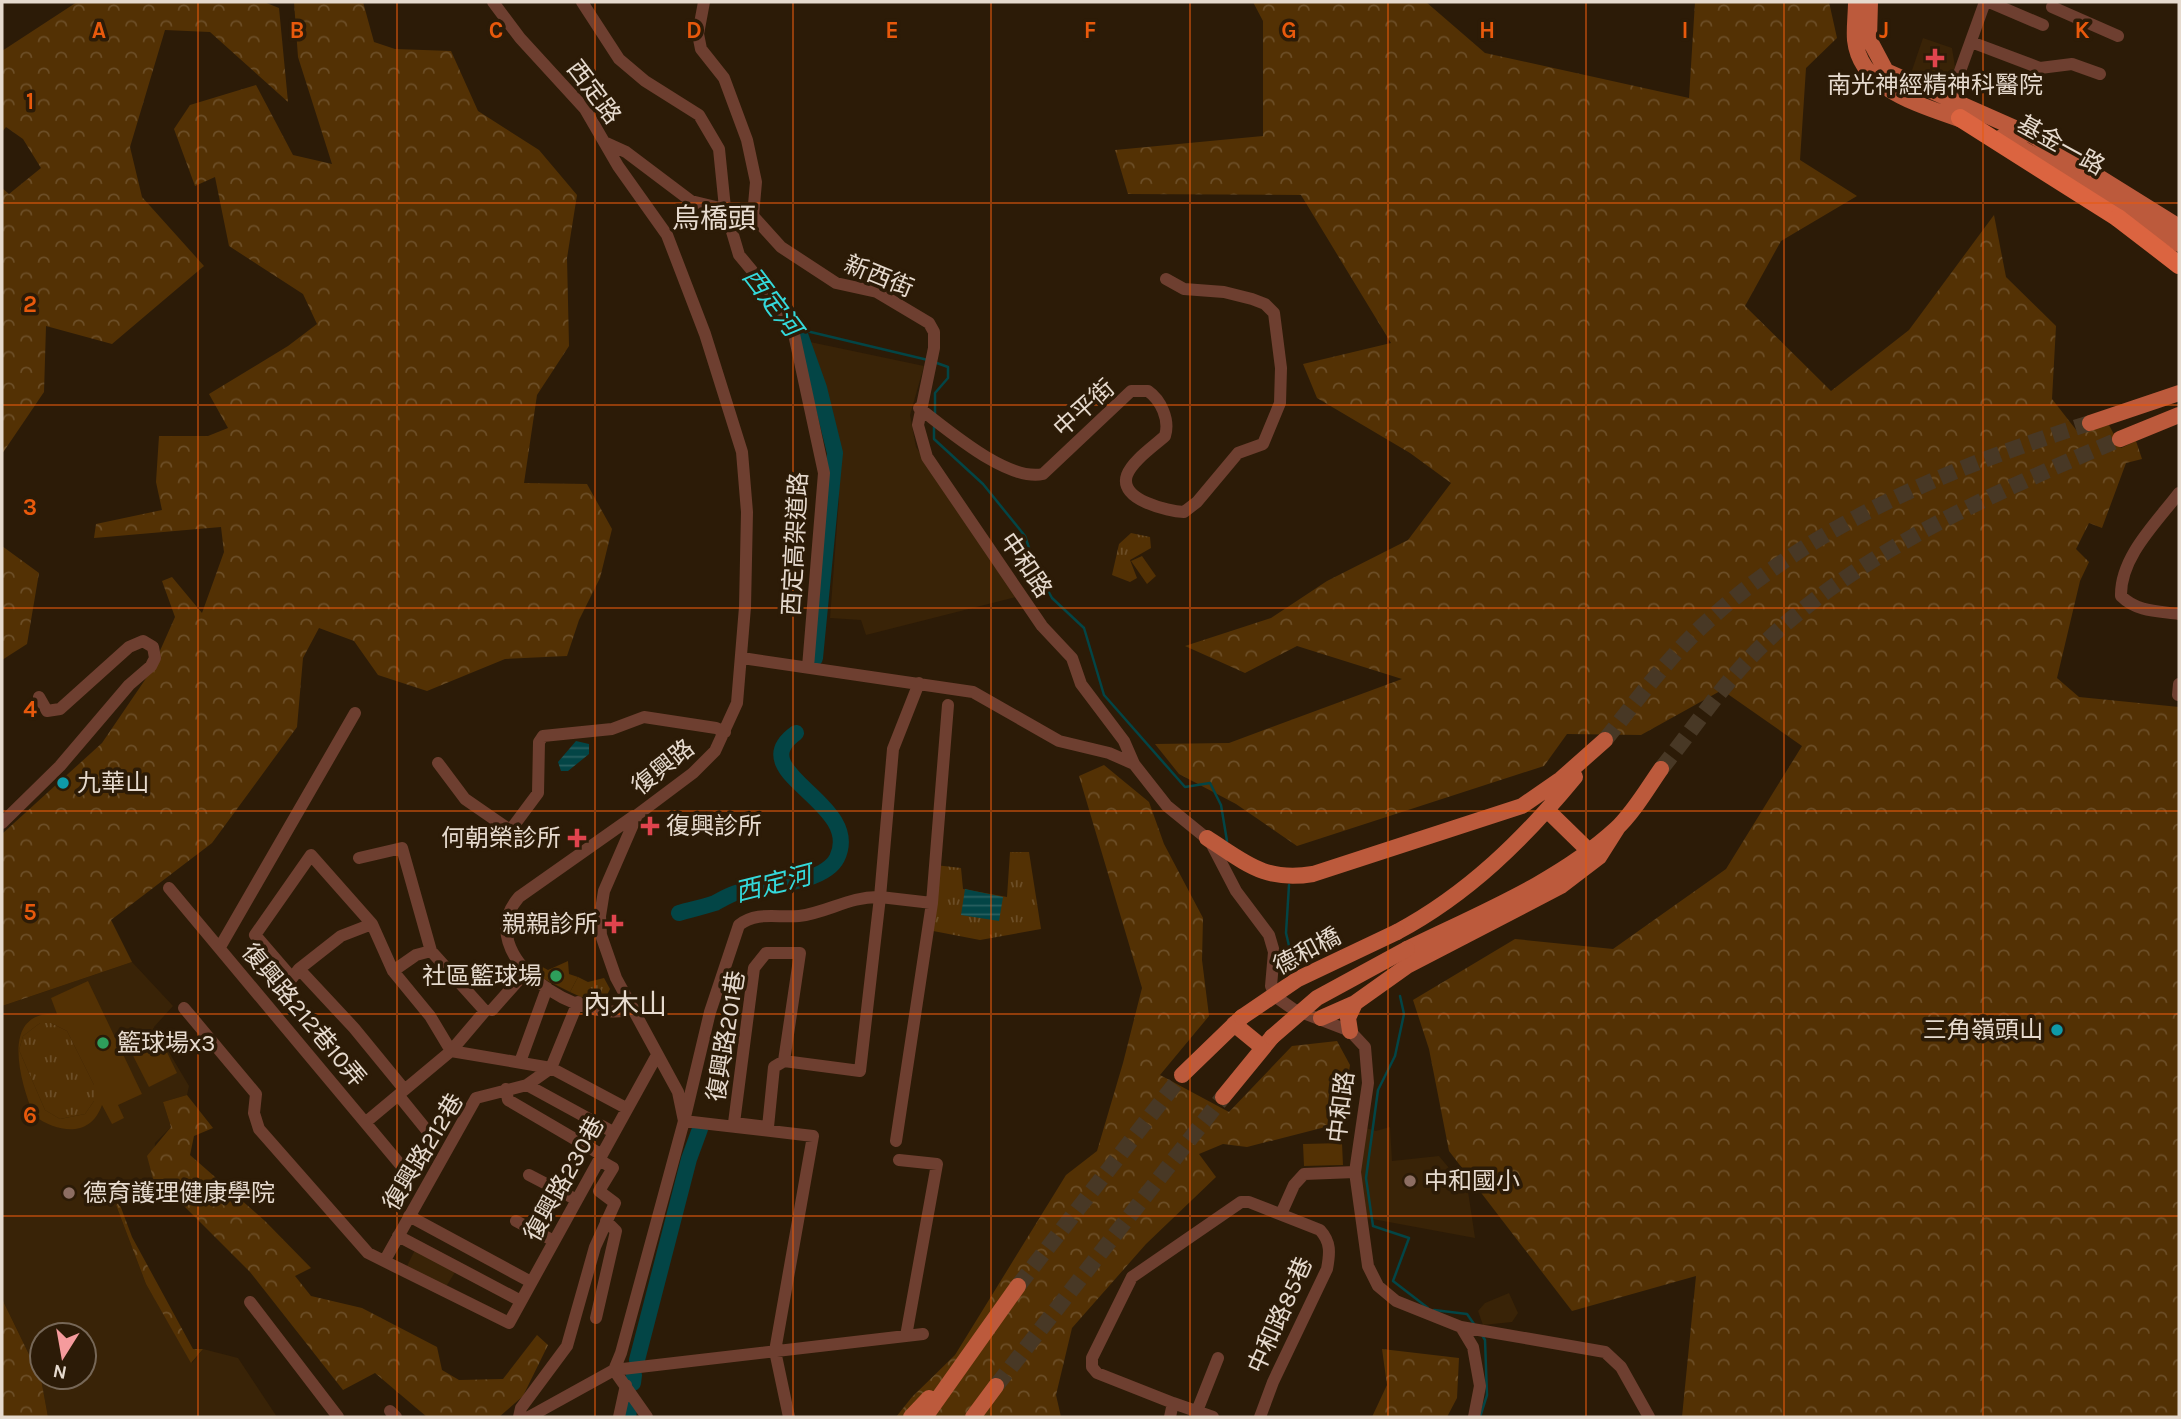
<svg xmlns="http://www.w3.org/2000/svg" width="2181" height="1419" viewBox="0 0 2181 1419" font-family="Karla,'Noto Sans TC',sans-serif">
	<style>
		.built { fill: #392307; fill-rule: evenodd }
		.grass { fill: url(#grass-tufts) }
		.forest { fill: url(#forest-crowns) }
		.pitch { fill: #533104; fill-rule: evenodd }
		.water { fill: url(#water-rules) }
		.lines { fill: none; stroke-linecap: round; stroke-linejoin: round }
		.stream { stroke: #034546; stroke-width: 2.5 }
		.river { stroke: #034546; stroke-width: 16 }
		.major-tunnel { stroke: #483825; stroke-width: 16; stroke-dasharray: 16 8; stroke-linecap: butt }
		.minor { stroke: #6e3f30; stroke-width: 12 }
		.major { stroke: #bc5a3c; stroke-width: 16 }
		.highway { stroke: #db6440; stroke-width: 18 }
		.major-bridge { stroke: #bc5a3c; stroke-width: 16 }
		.highway-bridge { stroke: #db6440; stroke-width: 18 }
		.grid { fill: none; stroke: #e8590c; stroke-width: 2; stroke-opacity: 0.55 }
		.health-dot { fill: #e0444e; stroke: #2c1b07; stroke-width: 2.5 }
		.culture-dot { fill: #0f9aa8; stroke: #2c1b07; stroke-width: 2.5 }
		.leisure-dot { fill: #2e9e5b; stroke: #2c1b07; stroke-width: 2.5 }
		.education-dot { fill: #8d6e63; stroke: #2c1b07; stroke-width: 2.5 }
		.labels { text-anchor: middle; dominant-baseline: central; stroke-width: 7; stroke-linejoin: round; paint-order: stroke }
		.poi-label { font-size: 24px; fill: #e6dace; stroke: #2c1b07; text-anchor: start }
		.street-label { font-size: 24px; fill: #e6dace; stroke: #2c1b07 }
		.water-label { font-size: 26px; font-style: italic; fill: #34d9db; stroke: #2c1b07 }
		.quarter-label { font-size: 28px; fill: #e6dace; stroke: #2c1b07 }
		.grid-label { font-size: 23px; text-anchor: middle; font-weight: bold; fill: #e8590c; stroke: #2c1b07; stroke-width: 7; stroke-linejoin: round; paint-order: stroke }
	</style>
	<defs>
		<pattern id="grass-tufts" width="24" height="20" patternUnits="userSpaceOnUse" patternTransform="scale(1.75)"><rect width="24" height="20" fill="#533104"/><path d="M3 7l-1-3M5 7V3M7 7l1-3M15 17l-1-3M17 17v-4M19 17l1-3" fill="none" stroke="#6c4e27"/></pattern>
		<pattern id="forest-crowns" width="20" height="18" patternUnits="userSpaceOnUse" patternTransform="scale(1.75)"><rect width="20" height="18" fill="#533104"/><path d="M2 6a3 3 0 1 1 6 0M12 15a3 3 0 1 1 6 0" fill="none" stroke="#6c4e27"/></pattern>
		<pattern id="water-rules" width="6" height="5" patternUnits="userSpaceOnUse" patternTransform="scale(1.75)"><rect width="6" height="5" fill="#034546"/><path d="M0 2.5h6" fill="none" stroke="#285f60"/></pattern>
	</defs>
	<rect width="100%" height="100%" fill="#2c1b07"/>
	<!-- built -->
	<path class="built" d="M1923 38 1952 48 1955 67 1944 93 1909 79Z
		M810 342 924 366 910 415 916 447 1016 597 866 635 861 620 830 618 839 499Z
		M132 962 173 1006 154 1027 189 1086 187 1095 163 1102 171 1127 155 1143 154 1182 116 1205 146 1284 192 1363 203 1349 238 1358 277 1417H48L41 1379 2 1299V1006ZM42 1335H84V1377H42Z
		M1390 1127 1392 1161 1439 1156 1468 1191 1475 1238 1367 1218 1360 1172 1366 1128 1376 1131Z
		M416 1248 457 1269 444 1290 405 1270Z
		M1509 1293 1518 1313 1512 1322 1483 1325 1478 1311 1485 1303Z"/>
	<!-- grass -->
	<path class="grass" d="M1131 533 1150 537 1151 548 1130 560 1137 578 1130 582 1112 575 1119 544Z
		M1010 852H1029L1041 929 980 940 928 930 935 865 961 868 963 889 1007 897Z
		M578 977 588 982 604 978 610 989 606 997H581L570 992Z
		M40 1023H51L67 1031 94 1085V1101L85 1114 60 1119 45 1110 19 1050 23 1036Z"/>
	<!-- forest -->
	<path class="forest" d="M77 2H264L279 8 288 102 210 32 165 30 130 147 142 197 204 266 112 344 46 326 44 392 2 454V188L9 194 41 168 23 139 6 127 2 132V51Z
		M294 2H363L374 42 395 49 451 51 478 111 539 150 577 195 567 258 569 346 537 395 524 483 587 484 612 529 600 578 579 620 567 656 505 659 427 691 378 675 354 641 319 628 303 658 297 727 212 843 111 920 132 962 2 1006V834L102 743 151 671 175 617 162 581 172 577 202 613 224 552 221 527 94 538 96 524 162 510 156 482 159 436H208L228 428 209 394 288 346 317 324 303 294 229 246 215 177 195 186 174 129 190 105 256 85 293 155 332 164 298 57Z
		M1253 2H1426L1485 53 1689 98 1695 2H1829L1837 38 1806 68 1800 160 1857 196 1781 241 1745 306 1831 391 1909 330 1994 215 2006 277 2056 326 2052 399 2077 431 2109 425 2121 448 2136 441 2142 459 2126 463 2102 528 2089 523 2076 549 2089 562 2080 581 2057 678 2079 697 2179 707V1417H1682L1696 1276 1572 1311 1449 1151 1429 1049 1413 1000 1515 939 1613 949 1726 869 1802 746 1722 690 1641 735 1567 734 1544 766 1297 846 1236 804 1179 774 1155 744 1229 743 1402 679 1297 646 1245 673 1185 646 1271 618 1327 581 1408 540 1451 483 1410 453 1317 398 1303 364 1391 343 1301 195 1128 194 1115 150 1263 136V21Z
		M2 546 39 573 27 644 2 660Z
		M1104 765 1149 802 1164 844 1203 918 1202 960 1209 1016 1160 1075 1229 1112 1292 1046 1337 1041 1350 1065 1341 1123 1247 1147 1223 1144 1199 1154 1216 1177 1146 1244 1072 1328 1056 1395 1061 1417H896L912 1397 955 1355 1066 1175 1097 1151 1123 1063 1142 988 1079 776Z
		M187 1095 213 1128 194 1136 190 1155 265 1221 311 1268 295 1276 311 1296 362 1308 437 1347 442 1370 459 1380 503 1379 537 1335 548 1345 523 1396 499 1417H427L375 1373 343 1390 250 1272 178 1200 120 1205 132 1237 193 1349H203L191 1363 146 1284 116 1205 154 1182 147 1156 171 1127 163 1102Z
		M2 1299 41 1379 48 1417H2Z
		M1382 1349 1459 1358 1457 1398 1447 1417H1372L1387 1385Z"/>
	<!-- pitch -->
	<path class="pitch" d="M1142 556 1156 576 1147 584 1131 561Z
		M568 961 569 974 578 977 570 992 530 972 537 964 548 970Z
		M88 981 142 1094 118 1105 124 1118 112 1124 102 1105C90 1138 59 1133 34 1116 19 1079 0 1010 57 1014L51 998ZM40 1023H51L67 1031 94 1085V1101L85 1114 60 1119 45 1110 19 1050 23 1036Z
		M150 1032 164 1046 177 1073 149 1087 127 1044Z
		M1342 1143 1343 1165 1304 1166 1303 1144Z"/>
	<!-- water -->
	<path class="water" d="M576 741 589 744V754L568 771H561L558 762Z
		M965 889 1003 897 999 921 961 915Z"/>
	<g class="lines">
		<!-- stream -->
		<path class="stream" d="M798 329 928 360
			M934 362 948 367V378L935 393V414
			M934 427V439L983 484 1025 536 1036 569 1052 598 1084 628 1104 695 1185 787 1210 783 1221 805 1227 841
			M1289 885 1286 933 1294 967
			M1400 996 1404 1014 1395 1056 1378 1090 1366 1178 1373 1226 1409 1238 1393 1281 1428 1308
			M1434 1310 1467 1314 1474 1324
			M1480 1417 1487 1395 1485 1340 1482 1335"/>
		<!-- river -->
		<path class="river" d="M784 312 798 329 819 388 835 453 815 658
			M679 913C690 910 703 907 715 903 723 899 730 894 739 892 765 885 824 884 837 858 864 802 740 773 796 733
			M637 1360 689 1159 700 1129
			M633 1383 634 1375
			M628 1417 630 1404"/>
		<!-- major-tunnel -->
		<path class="major-tunnel" d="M1605 740C1634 704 1661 667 1694 634 1804 527 1946 469 2090 423
			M1661 769C1690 733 1716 694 1747 661 1842 558 1994 493 2120 439
			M1018 1286 1182 1075
			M996 1386 1223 1097"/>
		<!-- minor -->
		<path class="minor" d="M493 2 520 38 585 109 618 166 667 235 705 334 742 452 747 512 745 607 737 703 715 751 693 773 637 815 604 891 600 916 601 935 616 978 678 1092 684 1121 621 1353 614 1370 529 1417
			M582 2 619 59 645 81 699 115 719 149 725 208 739 255 779 303 794 334 824 473 808 667
			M704 2 698 34 701 49 724 78 747 140 756 182 753 216
			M1989 2 2043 25
			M2052 7 2118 36
			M1971 42 2040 68 2072 64 2100 74
			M1947 107 1985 2
			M604 142 626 152 691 201 753 216 781 247 836 283 877 292 929 323 934 332V348L918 425 927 457 1042 626 1072 658 1081 684 1124 741 1134 764
			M919 408C947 429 1007 482 1043 474L1131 391H1148C1161 400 1170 420 1165 436 1154 446 1132 461 1127 475 1118 500 1168 511 1184 512L1197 502 1238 453 1263 444 1280 403 1281 368 1274 313 1265 304 1252 299 1224 292 1184 289 1166 279
			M2179 493C2157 522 2120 557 2121 596 2137 612 2158 611 2179 614
			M742 658 973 692 1059 741 1109 753 1134 764 1167 806 1210 841 1236 891 1269 935 1274 952 1271 986 1276 997 1293 1009 1350 1031 1365 1047 1368 1083 1355 1172 1368 1266 1378 1286 1396 1301 1461 1327 1473 1347 1480 1386 1474 1417
			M2178 695 2179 684
			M438 763 465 799 507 828H512L538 793 539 742 543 736 612 729 644 717 716 728 725 732
			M2 823 60 766 129 685 151 666 155 658 153 647 143 641 129 647 60 709 47 711 39 697
			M359 858 402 848 431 951 485 1011 451 1051 366 1122
			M169 888 404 1169
			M372 924 311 855 255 935 292 978 299 969 354 1028 404 1089
			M220 947 355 713
			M299 969 341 936 372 924 393 971 430 1016 451 1051
			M393 971 416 955 431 951
			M184 1008 256 1094 254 1113 259 1129 368 1253 509 1323 657 1055
			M633 1008C584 1028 468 956 519 897L634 816
			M492 1010 525 973
			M451 1051 551 1068 626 1108
			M784 1061 774 1067 768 1127 734 1123 754 968 766 953H800L784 1061 860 1071 880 897 932 903
			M520 1062 547 988
			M527 1085 613 1132
			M506 1089 508 1100 602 1155
			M399 1096 429 1133
			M896 1141 932 903 948 705
			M899 1160 937 1164 906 1336
			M529 1175 577 1200
			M1281 1214 1294 1185 1304 1174 1355 1172
			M409 1216 531 1282
			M516 1221 554 1241
			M398 1236 521 1301
			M385 1260 476 1098 527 1085 551 1068 578 1002
			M250 1302 338 1417
			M596 1318 616 1231 606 1221
			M1461 1327 1605 1352 1621 1367 1649 1417
			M614 1370 923 1334
			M614 1370 647 1417
			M1173 1403 1213 1417
			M390 1411 396 1417
			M1197 1411 1218 1358
			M519 1417 521 1408 567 1346 595 1247 615 1203 599 1191 613 1168 599 1160
			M619 1417 626 1385
			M789 1417 775 1351 813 1136 684 1121 710 1012 739 925C757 911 777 918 799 916 827 913 850 896 880 897L893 749 919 683
			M1170 1417 1173 1403 1097 1373 1092 1367V1358L1132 1277 1241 1202H1249L1320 1230C1331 1242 1330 1253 1327 1269L1273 1382 1260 1417"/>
		<!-- major -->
		<path class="major" d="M1856 2C1856 14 1854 28 1855 40 1861 94 1931 107 1972 124
			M1870 2 1869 39 1886 71 2033 136 2179 227
			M2002 137 2142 218 2179 244
			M2090 423 2179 393
			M2120 439 2179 415
			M1547 810 1589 851
			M1207 838C1246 863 1265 882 1313 874L1522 806 1561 779 1605 740
			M1397 932C1468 894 1524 839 1575 777
			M1407 949C1478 914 1557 883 1616 829 1634 812 1647 789 1661 769
			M1321 1018 1355 1003 1407 966 1561 886 1599 857 1618 827
			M1234 1024 1262 1047
			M1350 1031 1348 1018 1355 1003
			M1182 1075 1242 1017
			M1223 1097 1272 1037
			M911 1417 929 1398
			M925 1417 1018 1286
			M973 1417 996 1386"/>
		<!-- highway -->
		<path class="highway" d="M1960 118 2118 218"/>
		<!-- major-bridge -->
		<path class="major-bridge" d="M1242 1017 1298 979 1397 932
			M1272 1037 1317 998 1407 949"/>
		<!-- highway-bridge -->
		<path class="highway-bridge" d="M2118 218 2179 265"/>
	</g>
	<!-- grid -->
	<path class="grid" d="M198 2V1417M397 2V1417M595 2V1417M793 2V1417M991 2V1417M1190 2V1417M1388 2V1417M1586 2V1417M1784 2V1417M1983 2V1417M2 203H2179M2 405H2179M2 608H2179M2 811H2179M2 1014H2179M2 1216H2179"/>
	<!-- markers -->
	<g class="health-dot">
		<path d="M1931.5 47.5h7v7h7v7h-7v7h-7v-7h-7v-7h7z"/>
		<path d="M646.5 815.5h7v7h7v7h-7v7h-7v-7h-7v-7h7z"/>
		<path d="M573.5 827.5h7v7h7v7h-7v7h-7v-7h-7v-7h7z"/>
		<path d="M610.5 913.5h7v7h7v7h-7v7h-7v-7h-7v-7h7z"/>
	</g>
	<g class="culture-dot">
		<circle cx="63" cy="783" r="7"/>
		<circle cx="2057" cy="1030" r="7"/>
	</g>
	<g class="leisure-dot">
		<circle cx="556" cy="976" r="7"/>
		<circle cx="103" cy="1043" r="7"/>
	</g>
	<g class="education-dot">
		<circle cx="1410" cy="1181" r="7"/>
		<circle cx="69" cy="1193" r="7"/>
	</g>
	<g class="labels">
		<!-- poi labels -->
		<g class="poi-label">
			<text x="1935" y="85" text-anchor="middle">南光神經精神科醫院</text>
			<text x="77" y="783">九華山</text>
			<text x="666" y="826">復興診所</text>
			<text x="561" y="838" text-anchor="end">何朝榮診所</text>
			<text x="598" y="924" text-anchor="end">親親診所</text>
			<text x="542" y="976" text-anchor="end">社區籃球場</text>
			<text x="2043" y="1030" text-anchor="end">三角嶺頭山</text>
			<text x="117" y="1043">籃球場x3</text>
			<text x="1424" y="1181">中和國小</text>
			<text x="83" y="1193">德育護理健康學院</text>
		</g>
		<!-- street labels -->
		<g class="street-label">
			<text transform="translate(594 92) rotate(53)">西定路</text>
			<text transform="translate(2061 145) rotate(29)">基金一路</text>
			<text transform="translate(879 276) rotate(22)">新西街</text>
			<text transform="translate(1084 408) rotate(-42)">中平街</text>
			<text transform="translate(795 544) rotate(-87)">西定高架道路</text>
			<text transform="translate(1026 565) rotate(56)">中和路</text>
			<text transform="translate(663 767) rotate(-39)">復興路</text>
			<text transform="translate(1307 951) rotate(-28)">德和橋</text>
			<text transform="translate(304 1015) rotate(50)">復興路212巷10弄</text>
			<text transform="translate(726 1036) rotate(-81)">復興路201巷</text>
			<text transform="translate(1341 1107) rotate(-83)">中和路</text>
			<text transform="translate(423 1152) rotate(-59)">復興路212巷</text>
			<text transform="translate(564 1179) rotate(-61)">復興路230巷</text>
			<text transform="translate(1280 1315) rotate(-66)">中和路85巷</text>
		</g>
		<!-- water labels -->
		<g class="water-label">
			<text transform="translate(772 302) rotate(53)">西定河</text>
			<text transform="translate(773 884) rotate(-14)">西定河</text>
		</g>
		<!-- quarter labels -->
		<g class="quarter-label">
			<text x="714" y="218">烏橋頭</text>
			<text x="625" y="1004">內木山</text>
		</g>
	</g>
	<g class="grid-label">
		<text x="99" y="38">A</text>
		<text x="297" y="38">B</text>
		<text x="496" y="38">C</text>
		<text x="694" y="38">D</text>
		<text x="892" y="38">E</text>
		<text x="1090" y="38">F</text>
		<text x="1289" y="38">G</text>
		<text x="1487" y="38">H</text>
		<text x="1685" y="38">I</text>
		<text x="1884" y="38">J</text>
		<text x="2082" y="38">K</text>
		<text x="30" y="109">1</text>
		<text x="30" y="312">2</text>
		<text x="30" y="515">3</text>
		<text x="30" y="717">4</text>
		<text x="30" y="920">5</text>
		<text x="30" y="1123">6</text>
	</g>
	<!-- border -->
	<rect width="2181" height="1419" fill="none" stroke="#e6dace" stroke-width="7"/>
	<!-- north arrow -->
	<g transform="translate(63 1356) rotate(191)"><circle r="33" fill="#2c1b07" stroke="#766757" stroke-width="2"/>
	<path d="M0-5L12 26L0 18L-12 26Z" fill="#f59b9d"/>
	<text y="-10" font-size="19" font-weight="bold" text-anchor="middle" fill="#e6dace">N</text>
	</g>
</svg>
